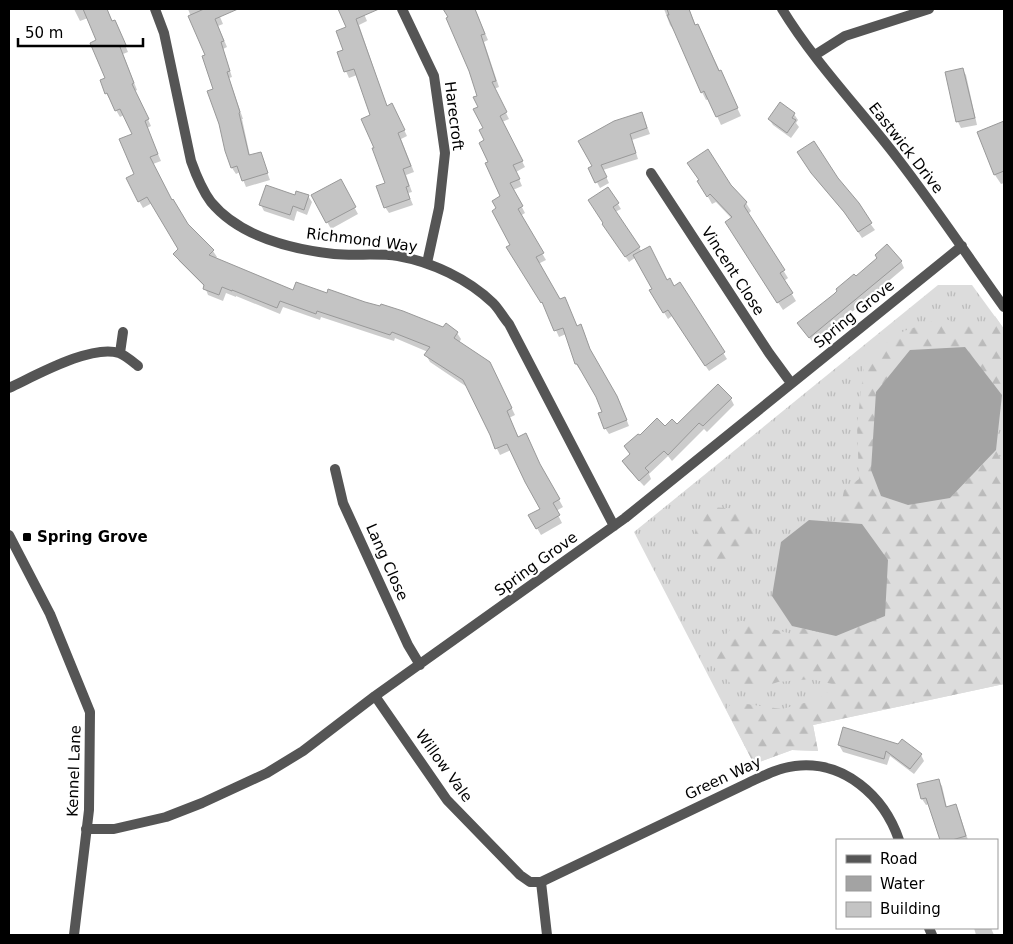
<svg xmlns="http://www.w3.org/2000/svg" width="1013" height="944" viewBox="0 0 1013 944" font-family="'DejaVu Sans',sans-serif">
	<style>
		.grass { fill: url(#grass-tufts) }
		.forest { fill: url(#forest-firs) }
		.water { fill: #a3a3a3 }
		.shadow { fill: #0003 }
		.building { fill: #c4c4c4; stroke: #999 }
		.lines { fill: none; stroke-linecap: round; stroke-linejoin: round }
		.service { stroke: #555; stroke-width: 10 }
		.minor { stroke: #555; stroke-width: 10 }
		.tertiary { stroke: #555; stroke-width: 10 }
		.poi-dot { fill: #000; stroke: #fff; stroke-width: 2 }
		.labels { text-anchor: middle; dominant-baseline: central; stroke-width: 4.5; stroke-linejoin: round; paint-order: stroke }
		.street-label { font-size: 15px; fill: #000; stroke: #fff }
		.poi-label { font-size: 15px; font-weight: bold; fill: #000; stroke: #fff; text-anchor: start }
	</style>
	<defs>
		<pattern id="grass-tufts" width="24" height="20" patternUnits="userSpaceOnUse" patternTransform="scale(1.25)"><rect width="24" height="20" fill="#dcdcdc"/><path d="M3 7l-1-3M5 7V3M7 7l1-3M15 17l-1-3M17 17v-4M19 17l1-3" fill="none" stroke="#bbb"/></pattern>
		<pattern id="forest-firs" width="22" height="20" patternUnits="userSpaceOnUse" patternTransform="scale(1.25)"><rect width="22" height="20" fill="#dcdcdc"/><path d="M5 1l3.5 6h-7zM16 11l3.5 6h-7z" fill="#bbb"/></pattern>
	</defs>
	<rect width="100%" height="100%" fill="#fff"/>
	<!-- grass -->
	<path class="grass" d="M938 285H972L1004 329V684L813 725 818 751 792 750 754 764 634 532Z"/>
	<!-- forest -->
	<path class="forest" d="M995 316 1004 329V427L998 428 1002 395 950 498 996 450 1004 465V684L813 725 818 751 792 750 754 764 726 709 733 702 782 709 819 699 836 685 811 679 778 682 752 691 734 687 713 666 719 643 738 620 792 634V626L836 636 862 524 838 522 844 490 859 479 857 426 865 357 904 331 942 318 978 329Z
		M709 507 742 509 755 533 739 563 713 562 693 542 697 524Z"/>
	<!-- water -->
	<path class="water" d="M965 347 1002 395 996 450 950 498 908 505 881 496 871 470 876 392 910 350Z
		M809 520 862 524 888 560 885 616 836 636 792 626 772 596 781 542Z"/>
	<!-- shadow -->
	<path class="shadow" d="M74 9H107L112 22 118 28 128 52 123 54 137 90 135 91 151 126 147 128 161 161 153 164 172 201 187 225 213 251 217 257 215 259 294 292 328 295 457 333 461 339 459 343 493 370 515 415 509 418 519 438 544 472 563 507 556 511 562 523 541 535 530 516 541 509 511 450 500 455 467 387 430 362 426 355 428 352 395 338 394 341 321 317 320 320 283 307 280 314 236 296V297L226 293 223 301 208 295 205 287 179 261 175 254 179 249 152 203 143 208 139 201 133 135 124 115 120 117 106 93 107 78 98 41 88 18 80 21Z
		M188 9H216L218 12 223 24 218 26 227 47 223 49 232 77 229 78 243 119H242L250 156 260 153 270 180 246 187 240 172 236 174 232 168 209 91 214 90 206 56Z
		M339 9H362L367 21 359 25 387 107 395 111 407 136 401 139 414 172 406 175 412 192 408 193 413 205 389 213 385 207 387 183 376 148 372 115 357 75 349 78 338 53 344 51 347 28Z
		M444 9H474L477 14 488 40 484 42 499 87 494 89 509 119 502 122 525 167 516 172 522 186 513 190 525 213 520 216 546 260 538 264 559 301 577 327 581 326 584 332 593 357 620 403 629 426 609 434 605 428 604 412 597 397 581 369 580 370 576 364 566 334 559 337 546 308 508 247 512 245 498 209 502 197 490 162 478 96 450 18Z
		M664 9H689L696 26 698 25 702 33 741 116 721 125 709 99 706 100 702 92 676 32H675L670 25Z
		M962 69 966 75 977 125 961 128 958 122 946 73Z
		M642 113 650 134 632 140 638 159 603 170 609 183 600 188 590 169Z
		M794 114 798 120 796 123 799 127 791 138 773 125 769 119Z
		M1004 123V183L1001 184 995 175 979 133Z
		M836 178 875 230 862 238 849 218 816 179Z
		M340 181 358 214 331 229 313 196Z
		M699 181 730 186 746 203 751 211 748 214 788 278 784 281 796 301 783 310 731 230 732 219 716 202 712 204Z
		M608 188 621 209 615 212 642 252 674 288 680 284 727 359 709 371 672 316 668 319 651 291 653 289 636 257 629 262 607 229Z
		M296 196H308L312 202 307 215 297 211 294 221 264 211 261 205Z
		M901 261 904 268 814 344 799 324 856 278Z
		M731 399 734 405 707 432 704 429 672 461 668 456 649 474 651 479 644 486 627 468 623 462 631 455 625 447 640 437 665 428 677 425Z
		M839 745 921 755 924 761 914 774 890 756 887 765 843 752Z
		M938 780 942 786 947 808 955 805 959 812 968 840H941L929 804 926 805 922 799 918 785Z
		M974 928H991L994 935H976Z"/>
	<!-- building -->
	<path class="building" d="M83 9H107L112 21 115 20 126 45 120 47 134 83 132 84 149 119 145 121 158 154 150 157 172 200 173 199 188 224 214 250 209 255 293 290 296 282 327 293 328 289 365 302 380 306 381 304 403 311 443 327 446 323 458 332 454 338 490 362 512 408 507 411 518 437 526 433 540 464 560 499 553 503 560 515 536 529 528 515 540 509 525 482 507 444 495 449 490 435 463 380 424 355 430 347 392 332 390 335 317 311 316 314 280 301 277 308 232 290V291L222 287 219 295 203 289 204 285 173 254 178 249 147 197 138 202 126 178 134 174 119 139 132 134 120 109 115 111 107 93 105 94 100 80 105 78 90 43 96 40Z
		M204 9H238L215 19 224 41 221 42 230 71 227 72 240 112 239 113 249 155 261 152 268 173 242 181 237 166 231 168 225 151 219 124 207 91 213 89 202 56 205 55 188 16Z
		M338 9H379L356 19 387 106 392 103 405 130 398 133 411 166 403 169 409 186 406 187 410 199 384 208 376 186 385 183 372 148H374L361 119 370 115 354 69 344 72 337 52 343 50 336 31 346 27Z
		M443 9H475L485 34 481 35 496 81 492 82 507 112 500 116 523 161 513 165 520 179 510 183 523 206 518 209 544 253 536 257 560 299 565 297 577 326 581 324 590 349 617 396 627 420 604 429 598 413 602 412 596 397 577 364H575L563 328 554 331 542 302 541 303 506 247 510 245 492 211 496 208 492 201 500 196 485 163 488 162 479 143 484 140 479 130 483 128 473 109 478 107 473 97 477 96 469 71 446 18 448 17Z
		M667 9H689L695 25 698 24 719 71 721 70 738 108 716 117 704 91 701 93 667 15H669Z
		M963 68 975 118 956 122 945 72Z
		M780 102 795 113 792 118 796 120 787 133 768 119Z
		M642 112 647 128 630 134 636 153 601 165 607 177 595 183 588 168 592 166 578 141 614 121Z
		M1004 121V171L994 175 977 132Z
		M814 141 838 178 859 203 872 223 858 232 844 212 811 173 797 152Z
		M708 149 731 185 747 202 744 206 785 270 780 273 793 293 777 303 725 222 732 217 710 194 707 197 697 181 699 180 687 163Z
		M341 179 356 207 326 223 311 195Z
		M266 185 295 195 296 191 309 195 304 210 293 206 290 215 259 205Z
		M608 187 619 203 613 207 640 247 625 257 602 224 603 223 588 200Z
		M887 244 902 261 809 338 797 323 834 294 837 291 836 289 854 274 856 276 877 258 875 255Z
		M650 246 667 280 670 278 674 286 680 282 725 352 705 366 668 310 663 313 649 290 652 289 633 255Z
		M718 384 732 398 703 426 699 423 668 455 664 451 645 468 649 472 639 481 622 461 630 454 624 446 638 434 640 435 657 418 665 426 672 419 677 424Z
		M843 727 898 744 902 739 922 754 910 769 886 751 884 759 838 745Z
		M939 779 946 807 956 804 966 836 952 840H940L926 798 921 799 917 784Z"/>
	<g class="lines">
		<!-- service -->
		<path class="service" d="M120 353 123 332
			M9 388C35 376 91 344 119 353 125 355 133 362 138 366"/>
		<!-- minor -->
		<path class="minor" d="M155 9 164 33 191 161C196 175 202 190 211 202 240 237 290 249 334 254 355 256 377 253 398 256 432 262 468 279 493 303 499 309 503 317 509 324L614 526
			M402 9 434 76 445 153 439 208 427 263
			M782 9C815 63 860 109 898 159 935 207 969 258 1004 307
			M815 55 845 36 929 9
			M651 173 769 353 791 383
			M335 469 343 503 408 645 420 665
			M375 696 447 800 520 875 530 882H541L748 783C763 776 778 768 795 766 844 760 884 796 899 840
			M86 829H114L166 817 202 803 267 773 303 751 375 696 625 518 962 246
			M541 882 547 935
			M929 928 932 935"/>
		<!-- tertiary -->
		<path class="tertiary" d="M9 535 50 614 90 712 89 810 74 935"/>
	</g>
	<!-- markers -->
	<rect class="poi-dot" x="22" y="532" width="10" height="10" rx="2.5"/>
	<g class="labels">
		<!-- street labels -->
		<g class="street-label">
			<text transform="translate(454 116) rotate(83)">Harecroft</text>
			<text transform="translate(906 148) rotate(52)">Eastwick Drive</text>
			<text transform="translate(362 240) rotate(7)">Richmond Way</text>
			<text transform="translate(733 271) rotate(57)">Vincent Close</text>
			<text transform="translate(854 314) rotate(-39)">Spring Grove</text>
			<text transform="translate(387 562) rotate(66)">Lang Close</text>
			<text transform="translate(536 564) rotate(-36)">Spring Grove</text>
			<text transform="translate(444 766) rotate(54)">Willow Vale</text>
			<text transform="translate(74 771) rotate(-88)">Kennel Lane</text>
			<text transform="translate(723 778) rotate(-25)">Green Way</text>
		</g>
		<!-- poi labels -->
		<g class="poi-label">
			<text x="37" y="537">Spring Grove</text>
		</g>
	</g>
	<!-- border -->
	<rect width="1013" height="944" fill="none" stroke="#000000" stroke-width="20"/>
	<!-- legend -->
	<rect x="836" y="839" width="162" height="90" fill="#ffffff" stroke="#999999"/>
	<rect x="846" y="855" width="25" height="8" fill="#555555" stroke="#999999"/>
	<text x="880" y="864" font-size="15" fill="#000000">Road</text>
	<rect x="846" y="876" width="25" height="15" fill="#a3a3a3" stroke="#999999"/>
	<text x="880" y="889" font-size="15" fill="#000000">Water</text>
	<rect x="846" y="902" width="25" height="15" fill="#c4c4c4" stroke="#999999"/>
	<text x="880" y="914" font-size="15" fill="#000000">Building</text>
	<!-- scale -->
	<path d="M18 38v8h125v-8" fill="none" stroke="#000000" stroke-width="2.5"/>
	<text x="25" y="38" font-size="15" fill="#000000" stroke="#ffffff" stroke-width="4" paint-order="stroke">50 m</text>
</svg>
